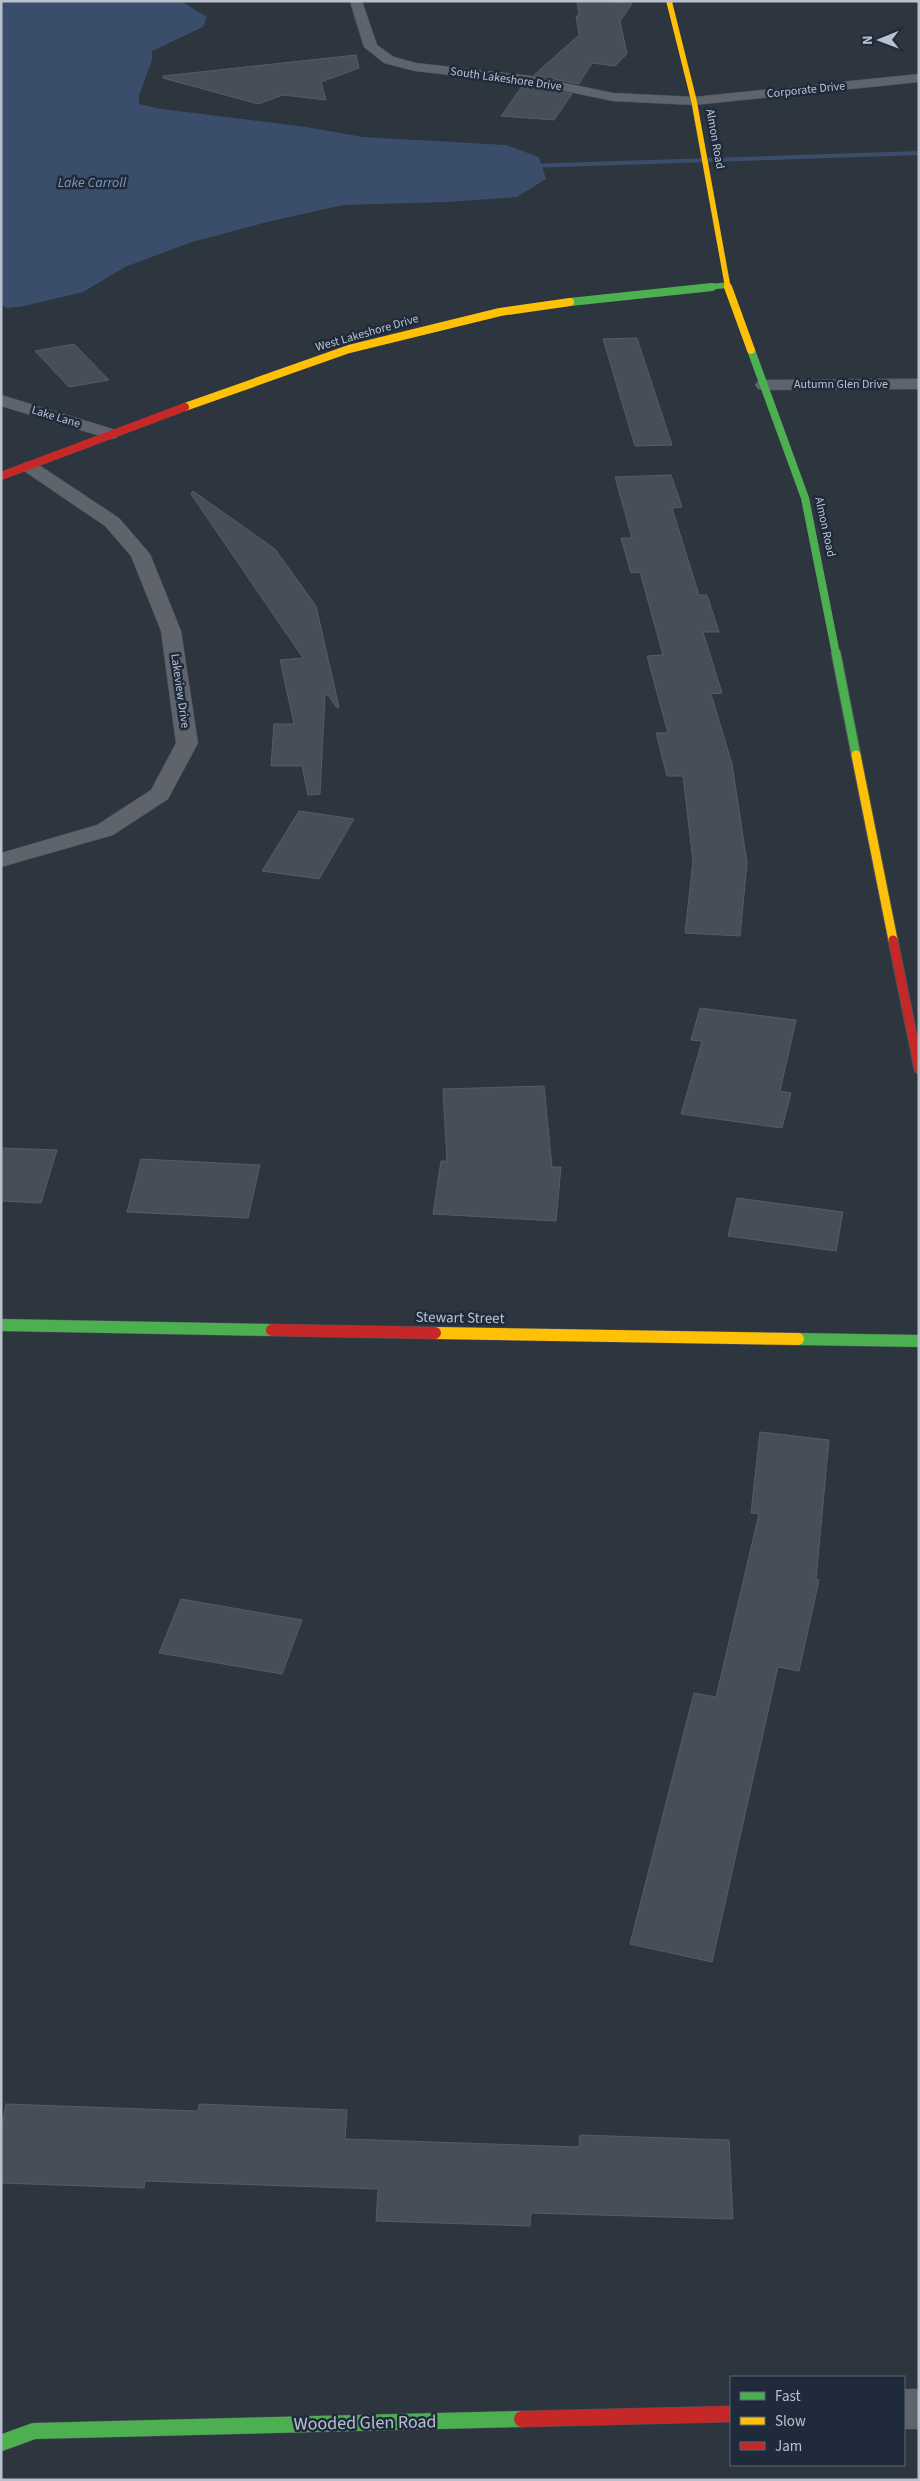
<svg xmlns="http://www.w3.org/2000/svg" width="920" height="2481" viewBox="0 0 920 2481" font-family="'Source Sans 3',sans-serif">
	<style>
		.water { fill: #3a4e6b }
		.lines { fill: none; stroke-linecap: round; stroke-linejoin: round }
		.stream { fill: #3a4e6b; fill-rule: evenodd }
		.building { fill: #484e57; stroke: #565c65 }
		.street-casing { stroke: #4c5159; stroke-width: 1 }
		.fast-far4-casing { stroke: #4c5159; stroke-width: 6 }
		.fast-far3-casing { stroke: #4c5159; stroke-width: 8 }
		.fast-far2-casing { stroke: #4c5159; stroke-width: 11 }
		.fast-far1-casing { stroke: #4c5159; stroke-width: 13 }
		.fast-casing { stroke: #4c5159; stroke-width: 17 }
		.slow-far3-casing { stroke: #4c5159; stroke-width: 6 }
		.slow-far2-casing { stroke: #4c5159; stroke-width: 8 }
		.slow-far1-casing { stroke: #4c5159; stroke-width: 11 }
		.slow-casing { stroke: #4c5159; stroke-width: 13 }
		.jam-far3-casing { stroke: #4c5159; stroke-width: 8 }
		.jam-far2-casing { stroke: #4c5159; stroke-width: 11 }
		.jam-far1-casing { stroke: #4c5159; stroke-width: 13 }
		.jam-casing { stroke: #4c5159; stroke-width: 17 }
		.street { fill: #5e636c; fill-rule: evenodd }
		.fast-far4 { stroke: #4caf50; stroke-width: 5.5 }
		.fast-far3 { stroke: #4caf50; stroke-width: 8 }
		.fast-far2 { stroke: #4caf50; stroke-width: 9 }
		.fast-far1 { stroke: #4caf50; stroke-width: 12 }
		.fast { stroke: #4caf50; stroke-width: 16 }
		.slow-far3 { stroke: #ffc107; stroke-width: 5.5 }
		.slow-far2 { stroke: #ffc107; stroke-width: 8 }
		.slow-far1 { stroke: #ffc107; stroke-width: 9 }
		.slow { stroke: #ffc107; stroke-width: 12 }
		.jam-far3 { stroke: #c62828; stroke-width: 8 }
		.jam-far2 { stroke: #c62828; stroke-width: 9 }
		.jam-far1 { stroke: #c62828; stroke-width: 12 }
		.jam { stroke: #c62828; stroke-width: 16 }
		.labels { text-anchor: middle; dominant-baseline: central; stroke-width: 5; stroke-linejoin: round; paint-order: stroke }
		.far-street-label { font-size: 12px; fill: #b9c1ce; stroke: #1f2b3b }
		.far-water-label { font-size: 14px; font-style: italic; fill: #7e97b7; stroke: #1f2b3b }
		.street-label { font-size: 15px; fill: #b9c1ce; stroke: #1f2b3b }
		.near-street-label { font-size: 18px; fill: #b9c1ce; stroke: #1f2b3b }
	</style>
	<rect width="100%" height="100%" fill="#2d353f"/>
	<!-- water -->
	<path class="water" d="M1 1H181L207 17 203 27 152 51V60L139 96V104L161 109 306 127 363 137 506 145 539 157 546 179 517 197 447 202 343 205 267 222 192 242 125 267 83 292 24 306 8 308 1 305Z"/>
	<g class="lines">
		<!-- stream -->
		<path class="stream" d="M919 151V155L527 168 524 166 527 164Z"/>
	</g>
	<!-- building -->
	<path class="building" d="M577 1H616V3L629 1 632 4 620 21 627 54 615 66 592 63 579 84 534 75 579 35 576 16H579Z
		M356 55 359 68 321 82 326 100 283 95 258 104 163 78V76Z
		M523 85 531 86 572 94 554 120 501 116Z
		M637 338 672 445 635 446 603 339Z
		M74 344 109 380 69 387 35 351Z
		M671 475 682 507 672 508 699 595H707L719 632H703L722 693 711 694 732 764 747 863 740 936 685 933 693 861 683 776H667L656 733H668L647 656 663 655 640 572 631 573 621 538H632L615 477Z
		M193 491 275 549 316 606 339 707 337 708 328 695H325L320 794 308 795 302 766H271L274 724H294L280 660 303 658 191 494Z
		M299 811 354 819 319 879 262 871Z
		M700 1008 796 1020 780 1091 791 1093 782 1128 681 1114 702 1041 691 1040Z
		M544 1086 552 1167H561L556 1221 433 1214 441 1161H447L443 1089Z
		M1 1148 57 1150 41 1203 1 1201Z
		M141 1159 260 1165 248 1218 127 1212Z
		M737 1198 843 1212 836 1251 728 1236Z
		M760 1432 829 1440 816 1579 819 1580 799 1671 778 1667 712 1962 630 1944 694 1693 716 1697 759 1514 751 1513Z
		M181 1599 302 1620 282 1674 159 1653Z
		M6 2104 198 2111 199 2104 347 2110 345 2139 579 2147 580 2135 729 2140 733 2219 531 2213 530 2226 376 2221 378 2189 145 2181 144 2188 1 2183V2131Z"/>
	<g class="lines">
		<defs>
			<path id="street" d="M350 1H362L377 45 394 57 416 63 531 76 613 93 694 97 919 74V82L694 105 613 101 531 84 415 71 384 63 364 47Z
				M919 379V389L764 390 758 389 755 385 758 381 764 380Z
				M1 395 116 430 119 434 116 438 110 439 1 406Z
				M30 462 36 463 119 518 150 554 181 631 198 743 168 799 113 835 1 867V853L97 825 151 790 176 743 161 631 131 556 105 526 24 471 21 467 24 463Z
				M904 2389H919V2429H904Z"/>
			<path id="fast-far4" d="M701 288 727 285"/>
			<path id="fast-far3" d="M570 302 712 287
				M751 350 805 498 836 654"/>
			<path id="fast-far2" d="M836 653 856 755"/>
			<path id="fast-far1" d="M1 1325 272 1330
				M798 1339 919 1341"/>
			<path id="fast" d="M1 2443 34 2431 522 2419"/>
			<path id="slow-far3" d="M669 1 694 101 728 288"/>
			<path id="slow-far2" d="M728 287 751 350
				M185 407 349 349 500 312 570 302"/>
			<path id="slow-far1" d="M856 755 893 940"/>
			<path id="slow" d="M435 1333 798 1339"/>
			<path id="jam-far3" d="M1 476 185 407"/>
			<path id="jam-far2" d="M893 940 919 1069"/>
			<path id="jam-far1" d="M272 1330 435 1333"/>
			<path id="jam" d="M522 2419 731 2414"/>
		</defs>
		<!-- street casing -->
		<use href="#street" class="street-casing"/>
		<!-- fast-far4 casing -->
		<use href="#fast-far4" class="fast-far4-casing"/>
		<!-- fast-far3 casing -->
		<use href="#fast-far3" class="fast-far3-casing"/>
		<!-- fast-far2 casing -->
		<use href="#fast-far2" class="fast-far2-casing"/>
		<!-- fast-far1 casing -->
		<use href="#fast-far1" class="fast-far1-casing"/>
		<!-- fast casing -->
		<use href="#fast" class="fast-casing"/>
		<!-- slow-far3 casing -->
		<use href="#slow-far3" class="slow-far3-casing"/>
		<!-- slow-far2 casing -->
		<use href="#slow-far2" class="slow-far2-casing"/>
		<!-- slow-far1 casing -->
		<use href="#slow-far1" class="slow-far1-casing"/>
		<!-- slow casing -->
		<use href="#slow" class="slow-casing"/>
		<!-- jam-far3 casing -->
		<use href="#jam-far3" class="jam-far3-casing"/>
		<!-- jam-far2 casing -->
		<use href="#jam-far2" class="jam-far2-casing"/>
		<!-- jam-far1 casing -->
		<use href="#jam-far1" class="jam-far1-casing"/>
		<!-- jam casing -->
		<use href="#jam" class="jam-casing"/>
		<!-- street -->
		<use href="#street" class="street"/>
		<!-- fast-far4 -->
		<use href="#fast-far4" class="fast-far4"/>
		<!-- fast-far3 -->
		<use href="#fast-far3" class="fast-far3"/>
		<!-- fast-far2 -->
		<use href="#fast-far2" class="fast-far2"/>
		<!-- fast-far1 -->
		<use href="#fast-far1" class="fast-far1"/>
		<!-- fast -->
		<use href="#fast" class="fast"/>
		<!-- slow-far3 -->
		<use href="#slow-far3" class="slow-far3"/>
		<!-- slow-far2 -->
		<use href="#slow-far2" class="slow-far2"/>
		<!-- slow-far1 -->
		<use href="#slow-far1" class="slow-far1"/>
		<!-- slow -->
		<use href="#slow" class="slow"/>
		<!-- jam-far3 -->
		<use href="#jam-far3" class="jam-far3"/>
		<!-- jam-far2 -->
		<use href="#jam-far2" class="jam-far2"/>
		<!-- jam-far1 -->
		<use href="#jam-far1" class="jam-far1"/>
		<!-- jam -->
		<use href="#jam" class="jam"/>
	</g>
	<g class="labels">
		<!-- far-street labels -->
		<g class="far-street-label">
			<text transform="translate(506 79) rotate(8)">South Lakeshore Drive</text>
			<text transform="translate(806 90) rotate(-6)">Corporate Drive</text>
			<text transform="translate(715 139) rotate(80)">Almon Road</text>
			<text transform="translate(367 333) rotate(-16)">West Lakeshore Drive</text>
			<text x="841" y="384">Autumn Glen Drive</text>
			<text transform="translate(56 417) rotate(17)">Lake Lane</text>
			<text transform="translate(825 527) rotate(78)">Almon Road</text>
			<text transform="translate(180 691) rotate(82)">Lakeview Drive</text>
		</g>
		<!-- far-water labels -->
		<g class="far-water-label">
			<text x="92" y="183">Lake Carroll</text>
		</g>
		<!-- street labels -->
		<g class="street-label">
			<text transform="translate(460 1318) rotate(1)">Stewart Street</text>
		</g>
		<!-- near-street labels -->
		<g class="near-street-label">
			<text transform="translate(365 2423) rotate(-1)">Wooded Glen Road</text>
		</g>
	</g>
	<!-- border -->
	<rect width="920" height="2481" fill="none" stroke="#b9c1ce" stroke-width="5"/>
	<!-- legend -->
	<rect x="730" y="2376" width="175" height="90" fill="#1f2b3b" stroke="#5d6776"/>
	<rect x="740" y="2392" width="25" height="8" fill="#4caf50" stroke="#5d6776"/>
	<text x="775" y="2401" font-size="15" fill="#b9c1ce">Fast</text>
	<rect x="740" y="2417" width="25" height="8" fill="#ffc107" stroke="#5d6776"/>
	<text x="775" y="2426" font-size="15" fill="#b9c1ce">Slow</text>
	<rect x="740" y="2442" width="25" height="8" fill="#c62828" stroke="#5d6776"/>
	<text x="775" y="2451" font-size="15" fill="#b9c1ce">Jam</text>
	<!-- north arrow -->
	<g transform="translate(880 40) rotate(269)" stroke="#1f2b3b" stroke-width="4" paint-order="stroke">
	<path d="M0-4L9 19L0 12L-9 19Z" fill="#b9c1ce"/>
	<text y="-8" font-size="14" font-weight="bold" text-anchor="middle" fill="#b9c1ce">N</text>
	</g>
</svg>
